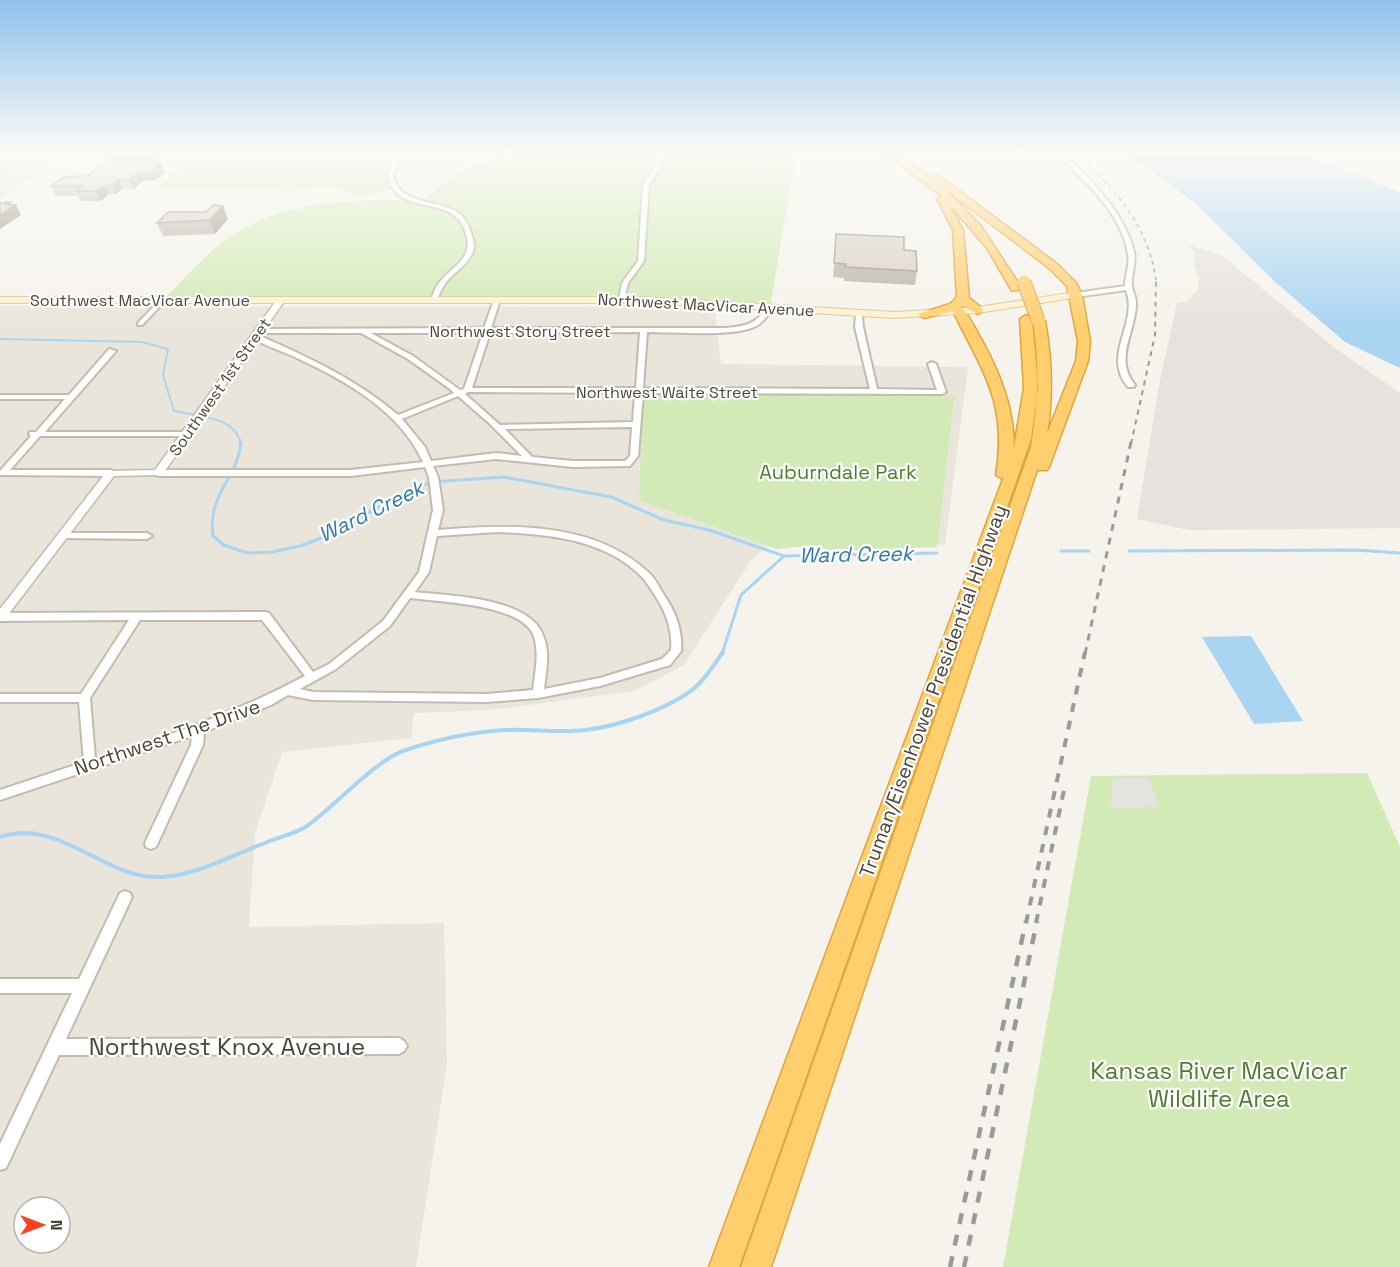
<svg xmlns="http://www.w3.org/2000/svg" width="1400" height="1267" viewBox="0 0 1400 1267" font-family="'Space Grotesk',sans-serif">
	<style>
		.residential { fill: #eae5da; fill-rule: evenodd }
		.industrial { fill: #e6e2dd }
		.green { fill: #d2eab5 }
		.parking { fill: #e5e3e0 }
		.water { fill: #a9d4f2 }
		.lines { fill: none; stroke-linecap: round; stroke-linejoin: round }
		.stream-far2 { stroke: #a9d4f2; stroke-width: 2 }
		.stream-far1 { stroke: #a9d4f2; stroke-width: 3 }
		.stream { stroke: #a9d4f2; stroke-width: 4 }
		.minor-casing { stroke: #c2bbae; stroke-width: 4 }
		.tertiary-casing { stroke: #c2bbae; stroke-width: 3 }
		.secondary-casing { stroke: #d6c79b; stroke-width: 2 }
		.motorway-casing { stroke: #e0a43c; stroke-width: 3 }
		.minor { fill: #fff; fill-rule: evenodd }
		.tertiary { fill: #fff; fill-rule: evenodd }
		.secondary { fill: #fff3cd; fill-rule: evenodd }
		.motorway { fill: #ffcf6e; fill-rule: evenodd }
		.rail-far4 { stroke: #9a9a9a; stroke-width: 1.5; stroke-dasharray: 4 4; stroke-linecap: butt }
		.rail-far3 { stroke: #9a9a9a; stroke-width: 2; stroke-dasharray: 5 5; stroke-linecap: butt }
		.rail-far2 { stroke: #9a9a9a; stroke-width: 3; stroke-dasharray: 7 7; stroke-linecap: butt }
		.rail-far1 { stroke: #9a9a9a; stroke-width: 4; stroke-dasharray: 9 9; stroke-linecap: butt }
		.rail { stroke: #9a9a9a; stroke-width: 4.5; stroke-dasharray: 11 11; stroke-linecap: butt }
		.motorway-bridge-casing { stroke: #e0a43c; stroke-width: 15; stroke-linecap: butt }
		.motorway-bridge { stroke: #ffcf6e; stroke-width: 13 }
		.wall { fill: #bab2a6 }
		.shaded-wall { fill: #979187 }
		.building { fill: #d8cfc1; stroke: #979187; stroke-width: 1.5 }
		.labels { text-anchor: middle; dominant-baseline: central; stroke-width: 4.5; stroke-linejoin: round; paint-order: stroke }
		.far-street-label { font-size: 16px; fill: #4b4439; stroke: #fff }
		.park-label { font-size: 20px; fill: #4a7f2a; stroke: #fff }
		.street-label { font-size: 20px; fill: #4b4439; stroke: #fff }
		.water-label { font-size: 21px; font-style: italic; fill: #2e7ab2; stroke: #fff }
		.near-street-label { font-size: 24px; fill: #4b4439; stroke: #fff }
		.near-park-label { font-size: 24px; fill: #4a7f2a; stroke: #fff }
	</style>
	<rect width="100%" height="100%" fill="#f6f3ec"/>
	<!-- residential -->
	<path class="residential" d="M0 306 667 307 715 311 721 364 968 367 945 545 779 537 751 560 684 665 634 691 490 710 414 713 411 738 282 752 255 833 249 927 444 923 447 1063 416 1267H0ZM24 1207H60V1243H24Z"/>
	<!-- industrial -->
	<path class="industrial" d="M1192 246 1220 254 1336 349 1400 393V528L1189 530 1137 519 1159 385 1177 303 1187 302 1198 289 1199 278 1194 266 1195 251 1188 248Z"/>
	<!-- green -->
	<path class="green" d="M0 152H396L387 175 390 190 356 198C348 189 338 192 330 185L296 191 157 189 189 158H56L0 200Z
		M495 152H796L770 307 621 299 163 300C184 279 205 254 230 237 284 200 359 198 421 201L466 167 489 164Z
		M930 394 954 397 937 547 837 551 807 546 776 549 639 500 643 395Z
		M1367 773 1400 847V1267H1003L1091 776Z"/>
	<!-- parking -->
	<path class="parking" d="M22 162 47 164 6 193 0 194V177L11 173 8 172Z
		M1113 778H1148L1159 807 1111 808Z"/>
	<!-- water -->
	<path class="water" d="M1125 152H1297L1400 192V368L1345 342 1274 281 1195 203Z
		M1251 636 1303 721 1254 724 1202 637Z"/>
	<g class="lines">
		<!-- stream-far2 -->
		<path class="stream-far2" d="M0 339 142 342 168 349 163 375 174 411C197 416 235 416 241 444"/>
		<!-- stream-far1 -->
		<path class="stream-far1" d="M241 442C238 479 207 493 213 536L224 545 247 553 272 552 300 546 329 535 409 490 431 482 504 477 611 497 664 520 709 530 784 556 937 553
			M1061 551H1089
			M1129 551 1355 550 1400 553
			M722 654 741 595 784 556"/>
		<!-- stream -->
		<path class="stream" d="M0 837C61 817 103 880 162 877 197 875 233 855 265 843 278 837 295 834 307 826 334 807 375 761 403 751 435 740 472 732 505 730 532 729 560 733 586 730 619 726 661 711 688 693 702 684 713 666 723 652"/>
		<defs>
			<path id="minor" d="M397 152H403L393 176C396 184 398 190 406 194 432 210 463 198 472 236 474 242 475 248 472 254 466 267 452 273 444 285 441 290 439 296 436 301L431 300C433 294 435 288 439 283 450 268 472 260 467 238 465 231 464 226 460 221 443 200 408 210 393 189 390 186 389 180 387 176L395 158 0 159V155L396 154Z
				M658 152H664L658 171 649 185 644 261 628 283 624 299 619 300 622 283 638 261 643 185 652 171Z
				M1056 152H1062C1091 180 1124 211 1134 252 1136 261 1133 270 1132 279 1130 289 1137 296 1136 306 1134 335 1114 359 1135 385L1134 387H1128C1101 355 1139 324 1126 290L1076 297 1073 295 1076 293 1125 286C1125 276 1130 265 1128 254 1121 211 1084 182 1056 152Z
				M497 298 500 300 491 328H726C747 326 756 324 768 306L773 307C768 315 763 323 754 327 732 337 674 332 647 332L643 388 870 389 855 327 856 314 859 312 862 314 863 327 877 389 937 390 928 364 932 362 936 364 946 392 942 394 643 393 638 456 630 466 573 467 496 459 433 466 438 477 443 510 438 530C508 524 593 521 648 572 655 578 659 587 664 595 675 611 683 631 681 651L670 665 600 686 538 698 486 702 313 700 288 695 271 705 204 732 203 745 156 847 151 849 146 847 145 843 191 745 192 736 0 800V790L84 762 79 702H0V694H81L129 620 0 621V613L265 612 269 613 313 672 329 664 383 621 419 572 433 510 429 477 425 467 351 476H158L154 473 158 470H351L423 462C400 411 346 381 297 358 283 351 264 346 251 337L258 335C308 357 356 379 398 415L454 393 450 389 408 359 361 333H260L256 331 257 329 484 328 494 300ZM640 332 636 388H472L490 333ZM371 333H483L464 389 460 390 413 356ZM468 392 635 393 633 422 500 425 465 394ZM458 396 489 423 522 456 496 453 431 461 425 447 402 419ZM632 427 630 456 625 461H573L532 457 505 429ZM497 532C548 534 606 539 643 578 648 584 652 591 656 597 666 612 673 632 671 650L662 659 600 678 544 689C546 672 550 654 544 638 532 597 450 596 415 592L429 572 437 536ZM410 598C440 602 519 604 533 634 540 651 535 673 533 690L486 694 313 692 300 689 336 669 390 626ZM140 620H262L305 676C237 712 169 736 95 759L90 698Z
				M161 299 166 300 142 325H138V323Z
				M109 349 116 351 45 432H189V436H40L10 470H111L115 473 111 476 0 475V471L31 436 29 434 30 432H36L65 399H0V395H69Z
				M63 533H147L152 536 147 539 60 538 58 536Z
				M125 891 130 893 132 897 66 1039 399 1038 404 1041 407 1046 404 1051 399 1054 59 1055 6 1168 0 1170V1144L72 993H0V979H79L120 893Z"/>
			<path id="tertiary" d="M278 298 285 300 162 475 114 476 4 620 0 621V609L107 471 155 470Z"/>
			<path id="secondary" d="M1076 292 1079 293V297L978 313 895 318 644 303H0V297H644L895 312 978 307Z"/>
			<path id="motorway" d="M883 152H893L931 178 939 176 1057 264 1076 283 1082 295 1090 341 1088 361 1049 467 1047 470H1037L771 1267H741L1031 447C1038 404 1040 364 1033 321L1035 318 1045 321C1052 359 1053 396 1047 434L1076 361 1078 341 1067 286 1049 268 945 189 981 226 1022 289 1012 291 987 248 949 204 963 230 969 298 984 310 978 314 962 306 960 308 965 311C991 354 1014 397 1014 448L1024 388 1020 319 1026 315 1032 319 1038 388 1031 439 739 1267H709L1003 479 996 475C1008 403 983 372 953 311L924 318 918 314 950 304 957 297 953 230 937 199 942 196Z"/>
		</defs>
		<!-- minor casing -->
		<use href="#minor" class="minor-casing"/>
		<!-- tertiary casing -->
		<use href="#tertiary" class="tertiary-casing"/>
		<!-- secondary casing -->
		<use href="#secondary" class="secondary-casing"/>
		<!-- motorway casing -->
		<use href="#motorway" class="motorway-casing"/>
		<!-- minor -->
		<use href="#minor" class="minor"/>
		<!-- tertiary -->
		<use href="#tertiary" class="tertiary"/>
		<!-- secondary -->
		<use href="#secondary" class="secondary"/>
		<!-- motorway -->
		<use href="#motorway" class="motorway"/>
		<!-- rail-far4 -->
		<path class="rail-far4" d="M1074 152C1115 188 1148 225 1156 280"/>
		<!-- rail-far3 -->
		<path class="rail-far3" d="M1131 444 1155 335 1156 279"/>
		<!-- rail-far2 -->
		<path class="rail-far2" d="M1085 654 1131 442"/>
		<!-- rail-far1 -->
		<path class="rail-far1" d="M1026 923 1085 652
			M1036 923 1064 790"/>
		<!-- rail -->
		<path class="rail" d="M950 1267 1026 921
			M964 1267 1037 921"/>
		<defs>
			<path id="motorway-bridge" d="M1024 282 1038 320"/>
		</defs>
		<!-- motorway-bridge casing -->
		<use href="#motorway-bridge" class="motorway-bridge-casing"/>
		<!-- motorway-bridge -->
		<use href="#motorway-bridge" class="motorway-bridge"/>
	</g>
	<!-- wall -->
	<path class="wall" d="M154 159 156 162 165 172 155 180 143 181 134 189H122L116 194H109L101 201H81L78 196H56L51 186Z
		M228 219 215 234 163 236 157 223Z
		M836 234 904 250 917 271 915 285 844 281V278L833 277Z"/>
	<!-- shaded-wall -->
	<path class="shaded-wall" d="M154 159 157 166 161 162 165 172 155 180 143 181 134 189 129 180Z
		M118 180 122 189 116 194 112 185Z
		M104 185 109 194 101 201 96 191Z
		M10 202 13 207 16 205 21 215 0 229V215L6 205Z
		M223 206 228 219 215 234 210 220Z"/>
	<!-- building -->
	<path class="building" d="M109 159H154L150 162H161L151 171 139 172 129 180H118L112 185H104L96 191H76L82 186H51L64 177 87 176Z
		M10 202 6 205H16L0 215V203Z
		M213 205 223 206 210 220 157 223 168 212H206Z
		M836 234 904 237V250L916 251 917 271 845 267 846 264 834 263Z"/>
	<!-- sky -->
	<linearGradient id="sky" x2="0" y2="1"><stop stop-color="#8fc1ec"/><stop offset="0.46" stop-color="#fbfaf6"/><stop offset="1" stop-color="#fbfaf6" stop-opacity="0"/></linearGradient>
	<rect width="1400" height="329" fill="url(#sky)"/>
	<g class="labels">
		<!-- far-street labels -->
		<g class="far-street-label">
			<text x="140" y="300">Southwest MacVicar Avenue</text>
			<text transform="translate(706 305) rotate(3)">Northwest MacVicar Avenue</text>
			<text x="520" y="331">Northwest Story Street</text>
			<text transform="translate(220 387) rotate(-55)">Southwest 1st Street</text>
			<text x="667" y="392">Northwest Waite Street</text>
		</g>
		<!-- park labels -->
		<g class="park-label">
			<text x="838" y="472">Auburndale Park</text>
		</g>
		<!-- street labels -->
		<g class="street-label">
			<text transform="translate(933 691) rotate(-70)">Truman/Eisenhower Presidential Highway</text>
			<text transform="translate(167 737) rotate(-19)">Northwest The Drive</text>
		</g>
		<!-- water labels -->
		<g class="water-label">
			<text transform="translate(371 511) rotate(-26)">Ward Creek</text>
			<text transform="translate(856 554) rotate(-1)">Ward Creek</text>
		</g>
		<!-- near-street labels -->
		<g class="near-street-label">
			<text x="227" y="1046">Northwest Knox Avenue</text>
		</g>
		<!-- near-park labels -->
		<g class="near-park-label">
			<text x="1219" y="1070">Kansas River MacVicar<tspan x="1219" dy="28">Wildlife Area</tspan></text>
		</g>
	</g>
	<!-- north arrow -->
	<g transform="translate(42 1225) rotate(90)"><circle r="28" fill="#ffffff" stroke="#b7b4b0" stroke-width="1.5"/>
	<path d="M0-4.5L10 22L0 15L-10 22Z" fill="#fc3f1d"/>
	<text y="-9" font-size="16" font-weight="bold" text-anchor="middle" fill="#4b4439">N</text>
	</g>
</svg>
